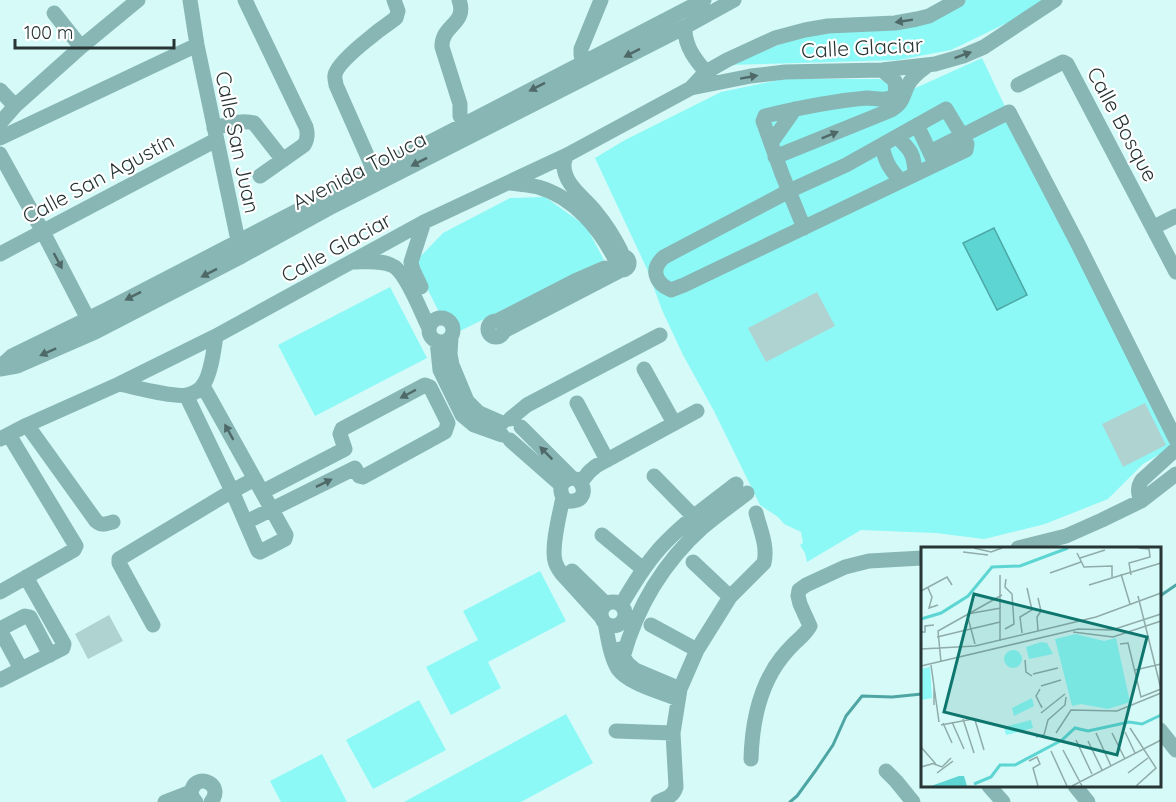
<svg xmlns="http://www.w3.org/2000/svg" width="1176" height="802" viewBox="0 0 1176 802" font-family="Quicksand,sans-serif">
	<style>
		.green { fill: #8cf9f7 }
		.water { fill: #5dd6d3; stroke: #4da6a4; stroke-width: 1.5 }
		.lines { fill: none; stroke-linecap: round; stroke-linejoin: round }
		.stream { stroke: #4da6a4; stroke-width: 3 }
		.building { fill: #afd3d1 }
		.minor { stroke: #88b6b4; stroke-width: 15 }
		.oneway { fill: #4e6968 }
		.labels { text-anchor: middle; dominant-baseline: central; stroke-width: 4.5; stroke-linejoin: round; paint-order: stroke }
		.street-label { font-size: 21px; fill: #273535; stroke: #fff }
		.inset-river { fill: none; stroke: #5dd6d3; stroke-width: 3 }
		.inset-road { fill: none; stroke: #8fabaa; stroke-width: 1.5 }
		.view { fill: #0f766e; fill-opacity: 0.15; stroke: #0f766e; stroke-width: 3 }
		.inset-edge { fill: none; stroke: #273535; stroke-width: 3 }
	</style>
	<rect width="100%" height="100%" fill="#d5faf8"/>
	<!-- green -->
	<path class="green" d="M966 0H1043L1011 21 951 50 898 60 728 65 803 35 940 16Z
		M982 58 1037 174 1175 445 1143 464 1108 499 1045 524 984 539 936 533 861 530 807 562 805 553 800 545 803 543 801 532 784 524 778 517 760 505 714 411 683 355 662 310 647 269 595 158 625 140 721 92 783 79H879L911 90Z
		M545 197 586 226 604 260 460 331 448 312H439L417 268 418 259 443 233 510 198Z
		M390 287 427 358 315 416 278 345Z
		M540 571 566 621 488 662 501 688 451 715 426 667 478 640 463 611Z
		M419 700 446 750 373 789 346 740Z
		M566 714 593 763 521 802H404Z
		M322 754 347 802H281L270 781Z"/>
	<!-- water -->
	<path class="water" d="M994 228 1027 295 997 310 963 243Z"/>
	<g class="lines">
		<!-- stream -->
		<path class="stream" d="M1160 596 1176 585
			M790 802 797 796 816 770 833 745 846 716 862 696 892 697 922 694"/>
	</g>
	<!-- building -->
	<path class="building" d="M817 292 835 326 766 362 748 328Z
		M1145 403 1166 445 1123 467 1102 424Z
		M109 615 123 641 88 659 75 634Z"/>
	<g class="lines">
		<!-- minor -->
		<path class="minor" d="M190 0 197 45 240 250
			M245 0 306 127C308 134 308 139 304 145L260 176
			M459 0C468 24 441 25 442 47L460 104V116L469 131
			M54 13 81 47
			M685 27C684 48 698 63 711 78
			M586 70 581 55V49L601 0
			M1018 85 1063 62 1067 64 1176 272
			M691 88 706 72 727 60 775 38 805 30 828 26 895 23 917 19 929 16 958 0
			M0 90 15 106
			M946 109 967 144 966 150 684 285 671 290C655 283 650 269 664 257L789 191 846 165Z
			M0 123 15 106 81 47 138 0
			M917 125 934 161
			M214 128C227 125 241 119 254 123L283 160
			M897 137C911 150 914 154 915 173
			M0 138 197 45
			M771 143 795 109
			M882 145C885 161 889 168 900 180
			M930 152 1009 112 1078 244 1176 440
			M0 154 43 232 88 319
			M567 155C566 158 564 161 564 164 563 184 584 197 595 211 605 223 614 237 621 251
			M775 157 891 110C904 102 902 97 908 85 912 77 920 71 927 66
			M374 171 336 85C336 83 334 77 335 75 337 61 383 27 396 18L398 11 394 0
			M510 183C519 184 529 185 538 187 574 197 600 229 616 261
			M1154 227 1176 216
			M804 228 782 174 763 121 765 116C798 108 833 101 867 98 875 98 883 101 890 98 898 95 895 88 895 81L882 70
			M0 254 216 140
			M615 263a7 7 0 1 1 14 0a7 7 0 1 1-14 0Z
			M353 262C365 262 380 260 391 265 406 270 421 313 429 328
			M421 287 413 270 411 262 424 222
			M429 330a12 12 0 1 1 24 0a12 12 0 1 1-24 0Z
			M497 321 575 281 605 268
			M488 329a8 8 0 1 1 16 0a8 8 0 1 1-16 0Z
			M504 331 621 270
			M451 337 450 354 452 365 467 401 479 413 502 423
			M437 341 440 370 462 415 474 425 502 435
			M0 367 12 356 108 309 704 0
			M0 369 17 366 95 332 242 256 333 206 685 27 734 0
			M644 369 674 423
			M119 384C134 387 174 398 187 395 193 394 200 390 203 385 211 375 214 348 216 336
			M186 395 232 491 258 551 260 552 285 539 286 535 203 386
			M577 403 607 460
			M510 419 527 405 660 335
			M27 425 96 521C102 526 105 524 113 522
			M521 427 572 478
			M0 439 27 425 119 384 216 336 424 222 567 155 691 88 751 76 785 72 882 70 935 64 963 56 984 47 1055 0
			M510 440 561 485C560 493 563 503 573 501 594 499 579 464 561 485
			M654 476 700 523
			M581 482 589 472 596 466 697 411
			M563 497C560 513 551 546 555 561 556 566 559 570 562 574L602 618
			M1141 501C1138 493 1137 487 1142 480L1176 449
			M246 522 355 468 359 476 363 477 445 432 448 423 430 387 425 385 342 429 340 434 345 449 262 492
			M602 535 643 569
			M1018 548 1066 536 1102 520 1141 501 1176 474
			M693 562 730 597
			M572 571 606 604
			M0 592 74 550 76 546 9 435
			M601 614a12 12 0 1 1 24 0a12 12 0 1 1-24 0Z
			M621 605C633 585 645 565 661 547 683 523 710 504 736 484
			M605 623C608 637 610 656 618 669 629 684 661 692 678 699
			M153 625 119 563V559L232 491 255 479
			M651 625 697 650
			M0 629 25 616 30 617 50 655
			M0 630 21 669
			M620 649 627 663 635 670 680 689
			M623 657C637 607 664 562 703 527 717 515 733 504 747 493
			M0 680 63 648 64 644 26 577
			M1160 730 1176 750
			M616 731 673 733
			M751 759C752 723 759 686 782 657 787 651 792 645 798 640 803 635 807 632 810 626L800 604 798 596 799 590 806 585 845 567 869 561 922 558
			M886 771 896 781 913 802
			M989 786 1003 802
			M1075 786 1088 802
			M165 802 191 792
			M196 802C192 798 190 794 192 789 198 772 225 785 211 802
			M658 802C666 798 673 797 676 787L673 733 680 689 697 650 730 597 764 563C768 546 760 529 756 513"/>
	</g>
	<!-- one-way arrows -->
	<defs><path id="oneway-solid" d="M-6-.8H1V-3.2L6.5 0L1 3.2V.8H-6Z" transform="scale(1.5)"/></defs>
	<g class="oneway">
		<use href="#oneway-solid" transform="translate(904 21) rotate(171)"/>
		<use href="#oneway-solid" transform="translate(632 53) rotate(153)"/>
		<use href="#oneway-solid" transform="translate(963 55) rotate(-20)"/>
		<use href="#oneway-solid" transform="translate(749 77) rotate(-10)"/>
		<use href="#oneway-solid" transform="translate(537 87) rotate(153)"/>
		<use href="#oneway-solid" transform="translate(830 135) rotate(-22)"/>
		<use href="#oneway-solid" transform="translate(419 162) rotate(153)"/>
		<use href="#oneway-solid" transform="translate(58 261) rotate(62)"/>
		<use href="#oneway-solid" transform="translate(209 273) rotate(153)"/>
		<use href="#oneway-solid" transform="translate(133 296) rotate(153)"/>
		<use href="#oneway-solid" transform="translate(48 352) rotate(156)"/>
		<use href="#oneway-solid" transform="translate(408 394) rotate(152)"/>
		<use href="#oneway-solid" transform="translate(229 432) rotate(-119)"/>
		<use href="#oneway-solid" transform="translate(546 453) rotate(-135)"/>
		<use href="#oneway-solid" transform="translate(324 483) rotate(-26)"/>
	</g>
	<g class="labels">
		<!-- street labels -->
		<g class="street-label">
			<text transform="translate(862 47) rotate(-3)">Calle Glaciar</text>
			<text transform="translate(1123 124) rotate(62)">Calle Bosque</text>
			<text transform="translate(238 142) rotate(78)">Calle San Juan</text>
			<text transform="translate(359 170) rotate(-27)">Avenida Toluca</text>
			<text transform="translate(98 178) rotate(-28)">Calle San Agustín</text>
			<text transform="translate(336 247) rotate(-29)">Calle Glaciar</text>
		</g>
	</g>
	<!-- overview -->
	<g transform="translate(921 547)">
		<rect width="240" height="240" fill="#d5faf8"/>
		<path d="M155 87 183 94 195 91 209 155 187 162 160 157 151 159 134 92ZM120 95 126 96 132 107 108 112 105 100ZM83 112a9 9 0 1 1 18 0a9 9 0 1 1-18 0ZM9 120 11 151 0 153V122ZM111 151 113 159 93 169 91 161ZM110 173 112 181 85 188 83 180Z" fill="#8cf9f7"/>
		<path d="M38 229H43L46 239H10Z" fill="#5dd6d3"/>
		<path class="inset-river" d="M0 72 20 66 47 49 71 20 99 19 147 1M53 237 70 230 79 218H94L141 193 154 181 167 184 208 175 221 177 240 168"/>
		<path class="inset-road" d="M53 1 70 5 81 1M42 5 67 8M156 6 163 20 191 19V30M159 11 184 3M129 26 160 15M200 27 209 57M79 28V94M210 28 208 16 229 10 228 2 218 1M168 38 240 16M7 41 11 50 8 61 17 58M0 44 26 30 31 38M217 49 240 142M46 67 80 61M46 67 54 97M84 82 93 77 91 47 84 40 85 32M117 84 116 70 120 64 117 51M0 85H4V79L13 78M152 85 192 90 240 74M101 86 99 70 111 63 106 41M16 90 79 75M199 97 207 96 220 150 240 142M0 102 54 99 175 70 240 46M104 113 105 125 111 129M20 115 17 84 81 48M10 118 18 175M0 119 157 82 191 83 240 67M214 123 240 117M112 127 137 121M120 139 140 133M119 142 115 149 121 161 120 158M13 158V139M120 166 144 147M42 172 53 206M54 173 63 203M31 175 43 202M22 176 31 196M20 178 52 172M209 181 235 221 215 239M204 185 214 206M135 186 150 163 196 164 240 146M175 186 190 219M191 186 204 212M115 190 123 188 127 173 144 158 145 150M155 193 171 227M167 194 181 223M0 200 14 216 0 220M142 203 161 239M130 204 146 239M108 214 116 210 119 217 112 221 117 239M13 217 21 220 30 211M16 226 32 214M207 226 227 211M151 239 240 193"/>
		<path class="view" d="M53 47 226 90 196 208 23 165Z"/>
		<rect width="240" height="240" class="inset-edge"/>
	</g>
	<!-- scale -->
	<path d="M15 39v9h159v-9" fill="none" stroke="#273535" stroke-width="3"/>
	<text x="24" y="39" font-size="18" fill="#273535" stroke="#ffffff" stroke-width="4.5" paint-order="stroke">100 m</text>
</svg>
